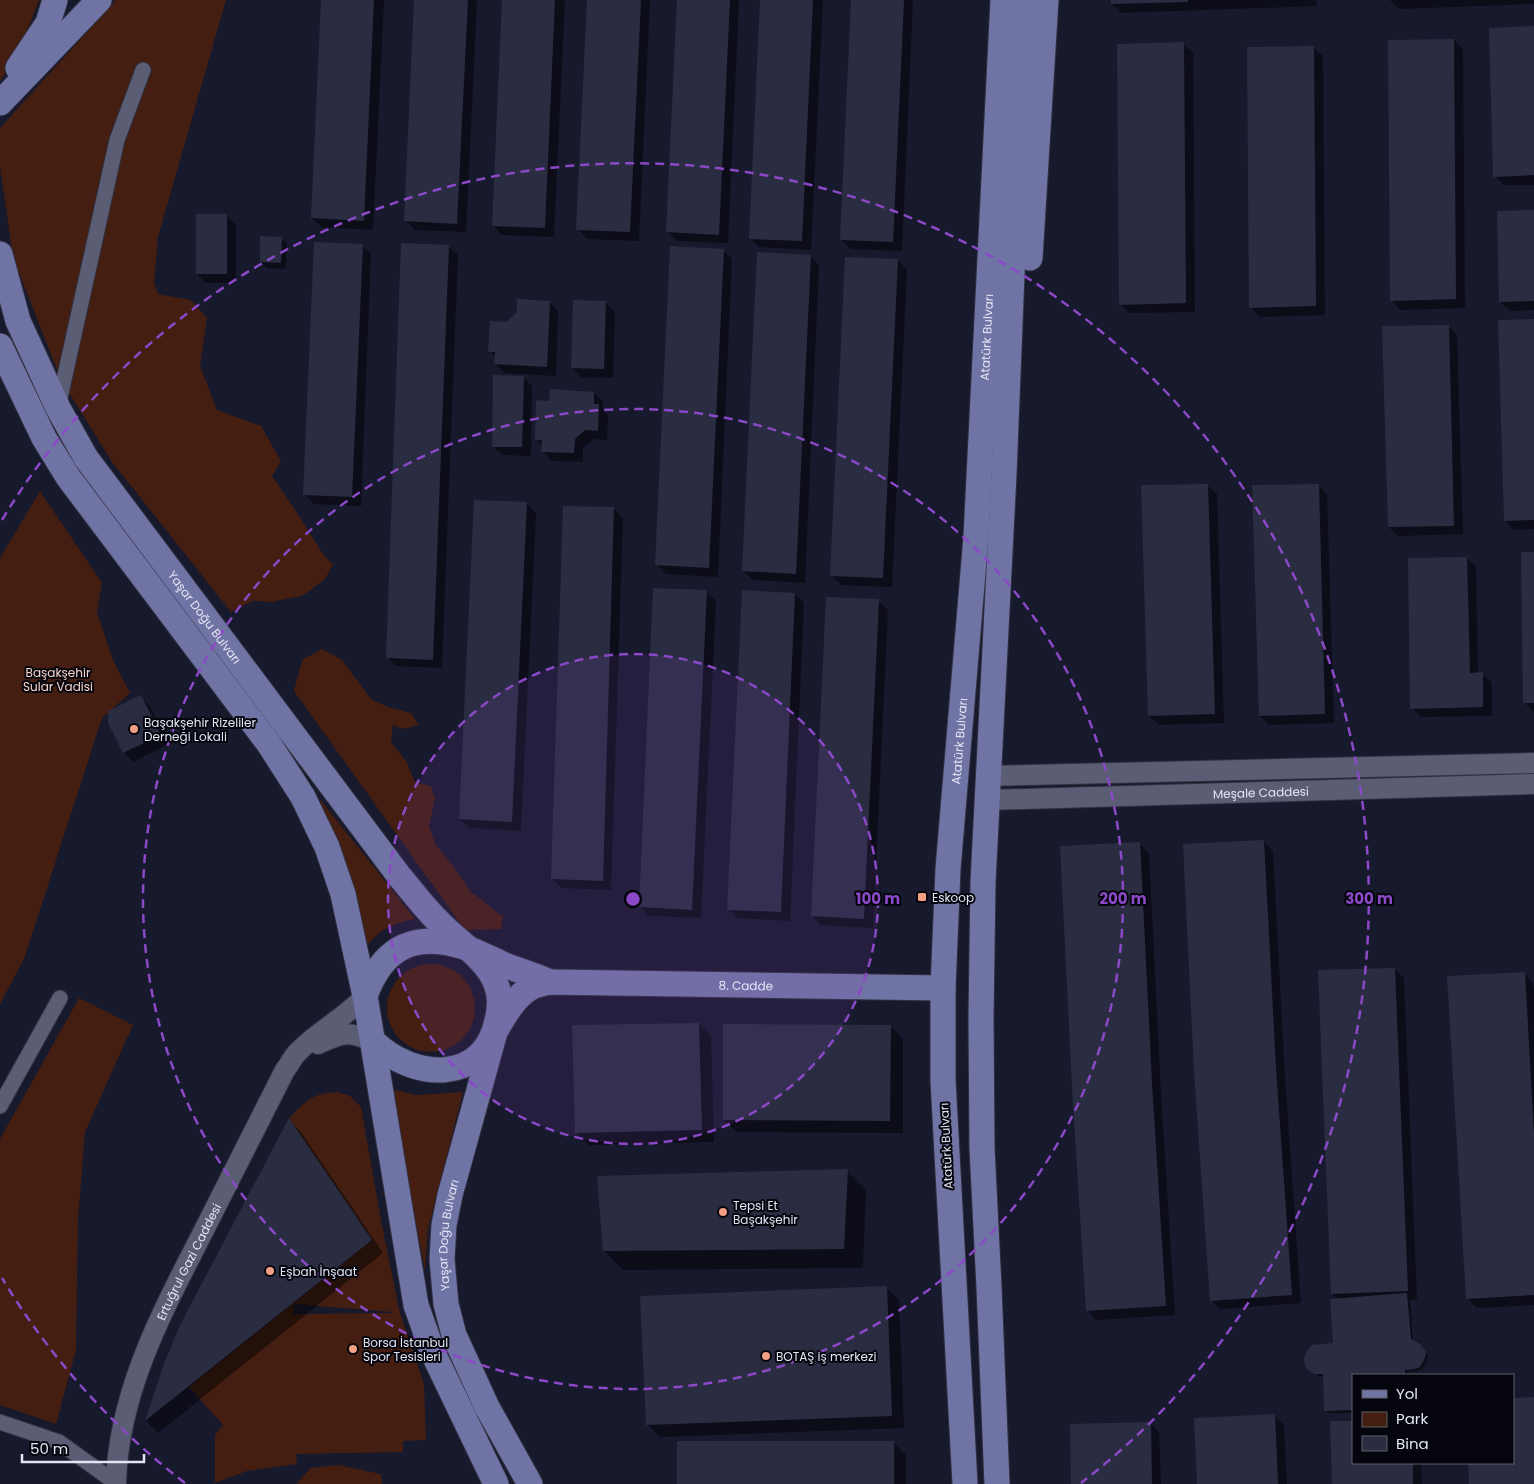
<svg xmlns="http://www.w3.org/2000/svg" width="1534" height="1484" viewBox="0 0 1534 1484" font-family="Poppins,sans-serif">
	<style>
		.green { fill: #431e11; fill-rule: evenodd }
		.shadow { fill: #0007 }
		.building { fill: #2a2d42 }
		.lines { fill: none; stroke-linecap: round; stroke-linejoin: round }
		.minor-casing { stroke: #313141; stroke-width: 17 }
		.tertiary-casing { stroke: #313141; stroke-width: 22 }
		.primary-casing { stroke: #313141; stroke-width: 27 }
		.minor { stroke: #5a5d74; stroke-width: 15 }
		.tertiary { stroke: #5a5d74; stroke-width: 20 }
		.primary { stroke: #7074a4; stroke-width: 25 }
		.ring { fill: none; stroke: #8b48c7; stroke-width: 2.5; stroke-dasharray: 9 6 }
		.poi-dot { fill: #f39f83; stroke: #05050d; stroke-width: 2 }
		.labels { text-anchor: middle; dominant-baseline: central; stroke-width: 4; stroke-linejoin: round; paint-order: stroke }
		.street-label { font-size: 12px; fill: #e3e5f4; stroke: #05050d }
		.park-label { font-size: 12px; fill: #f5d4c9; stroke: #05050d }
		.poi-label { font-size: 12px; fill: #e3e5f4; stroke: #05050d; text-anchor: start }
		.centre { fill: #8b48c7; stroke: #05050d; stroke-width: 2.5 }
		.ring-label { font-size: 15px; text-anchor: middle; font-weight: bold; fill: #8b48c7; stroke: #05050d; stroke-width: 4; stroke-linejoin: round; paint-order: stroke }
	</style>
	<rect width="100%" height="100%" fill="#17192d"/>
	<!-- green -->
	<path class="green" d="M0 0H39L20 49 0 81Z
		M116 0H226L158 237 154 283 158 294 191 300 207 318 200 366 217 410 261 426 281 461 272 476 294 508 323 554 333 565 324 580 302 596 271 602 252 601 231 612 112 462 61 380 13 257 0 166V128Z
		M40 491 102 583 97 612 113 660 130 693 102 718 24 959 0 1004V558Z
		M322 649 342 660 371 699 388 707 411 713 419 725 403 729 393 725 391 742 406 761 415 782 431 786 435 799 429 826 435 844 453 866 470 891 503 917 501 929 465 930 294 691 302 660Z
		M319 798 415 919C392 924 381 928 366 947L353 884Z
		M387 1008a44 44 0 1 1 88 0a44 44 0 1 1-88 0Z
		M79 998 133 1025 85 1132 78 1218 76 1350 56 1424 0 1405V1139Z
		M390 1089 417 1095 463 1092 428 1229 425 1271Z
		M337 1092 350 1096 361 1107 383 1231 400 1313 424 1384 426 1440 403 1441V1452L296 1454 297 1464 247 1471 215 1483V1435L223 1425 189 1387 372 1240 289 1118C308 1100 310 1094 337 1092ZM294 1304 392 1312V1313L293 1314Z
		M338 1465 381 1474 382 1484H296L311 1468Z"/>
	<!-- shadow -->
	<path class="shadow" d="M322 0H384L373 230 322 227 312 218Z
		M416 0H477L466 232 415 230 405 220Z
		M503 0H565L554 237 502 235 493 225Z
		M588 0H650L639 241 587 239 578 229Z
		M678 0H739L728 243 677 241 667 231Z
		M761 0H823L811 250 759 247 750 238Z
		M852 0H913L902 251 850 249 841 239Z
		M1112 0H1316L1317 6 1121 13 1112 4Z
		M1390 0H1534V4L1399 9Z
		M1534 28V185H1504L1495 176Z
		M1454 40 1463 49 1465 308 1400 310 1391 300Z
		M1183 44 1193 53 1195 312 1130 313 1120 304Z
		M1313 47 1323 56 1325 315 1260 317 1250 307Z
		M1534 211V310L1510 311 1500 301Z
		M227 216 236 225V283H206L197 274Z
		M281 238 287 244 286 269 267 268 261 262Z
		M362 245 371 254 361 506 314 504 305 495Z
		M448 246 458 255 442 668 396 666 387 657Z
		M723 250 732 259 718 577 666 574 657 565Z
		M810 256 819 265 805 583 753 580 744 571Z
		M898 260 907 270 892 587 841 585 831 575Z
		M549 302 558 311 556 376 505 373 495 364 496 357 490 351 506 323Z
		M605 303 615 312 613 378 581 377 572 367Z
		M1534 320V529L1514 530 1505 520Z
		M1448 326 1457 335 1463 534 1398 536 1389 527Z
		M523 377 532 386 531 456 502 455 493 446Z
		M594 393 603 402V410L608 415 607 440 594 439 583 448V462L552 461 543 452V446L536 439 550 402Z
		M1207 485 1217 494 1224 723 1159 725 1149 716Z
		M1318 485 1327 494 1334 723 1269 725 1260 716Z
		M526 503 536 513 521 831 469 828 460 819Z
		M614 509 623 518 611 890 562 888 552 879Z
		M1534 553V712L1525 703Z
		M1467 558 1476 567 1478 674H1482L1492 683V716L1421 717 1412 708Z
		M706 591 716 601 701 918 649 916 640 906Z
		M795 594 804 603 790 921 738 918 728 909Z
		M878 601 888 610 873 928 821 925 812 916Z
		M141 697 150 706 169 744 133 762 124 752Z
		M1264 842 1273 851 1285 1078 1301 1303 1220 1309 1211 1300Z
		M1140 844 1149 853 1161 1094 1175 1315 1096 1320 1087 1310Z
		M1395 969 1404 978 1417 1300H1410L1413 1342 1422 1348 1428 1356 1427 1361 1422 1369 1418 1371 1407 1372V1375H1353V1413H1328L1326 1411 1324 1376H1319L1310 1370 1335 1344 1338 1300 1332 1294Z
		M1524 973 1533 983 1534 993V1305L1477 1308 1468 1299Z
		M699 1024 711 1036 714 1142 589 1145 576 1132Z
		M890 1026 903 1039V1133L737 1132 724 1120Z
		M289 1120 301 1132 383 1253 158 1433 146 1421 165 1364Z
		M847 1171 866 1190 863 1268 623 1270 604 1251Z
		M886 1288 899 1300 904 1428 660 1437 647 1424Z
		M1534 1398V1484H1471L1469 1463H1513V1400Z
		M1274 1415 1284 1425 1287 1484H1198Z
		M1150 1423 1159 1432 1161 1484H1073Z
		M893 1442 906 1455V1484H678Z
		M1353 1463H1421L1422 1484H1333Z"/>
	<!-- building -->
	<path class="building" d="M321 0H374L364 221 311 218Z
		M414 0H468L457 224 404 221Z
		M502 0H555L545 228 492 226Z
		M587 0H641L630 232 576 230Z
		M677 0H730L719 235 666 232Z
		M760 0H813L802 241 749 239Z
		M851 0H904L893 242 840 240Z
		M1111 0H1188V2L1111 4Z
		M1534 26V175L1493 177 1489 28Z
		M1454 39 1456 299 1390 301 1388 40Z
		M1184 42 1186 303 1119 305 1117 44Z
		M1314 46 1316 306 1249 308 1247 47Z
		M1534 210V301L1499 302 1497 211Z
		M196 214H227V274H196Z
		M260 236 282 237 281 263 260 262Z
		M314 242 363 244 352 497 303 495Z
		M401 243 449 245 433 660 386 658Z
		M670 246 724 249 709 568 655 565Z
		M757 252 811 255 796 574 742 571Z
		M845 257 898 259 883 578 830 576Z
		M517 299 550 301 547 367 494 364 495 352H488L490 321 506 322 517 312Z
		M573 300 606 301 604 369 571 368Z
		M1534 319V520L1504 521 1498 320Z
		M1449 325 1454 526 1388 527 1382 326Z
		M493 375 524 376 522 447H492Z
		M550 389 594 392V404H599L598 431 585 430 575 439 574 453 541 452 542 440H535L536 400 549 401Z
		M1208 484 1215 714 1148 716 1141 485Z
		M1319 484 1325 714 1259 716 1252 485Z
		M474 500 527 502 512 822 459 819Z
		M563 506 614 507 603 881 551 879Z
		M1521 552H1534V703H1523Z
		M1467 557 1470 673 1483 672V707L1410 709 1408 558Z
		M653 588 707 590 692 910 639 907Z
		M742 590 795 593 781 912 727 910Z
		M826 597 879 599 864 919 811 916Z
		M141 695 161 735 123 753 108 723V711Z
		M1264 840 1276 1068 1292 1295 1210 1301 1194 1072 1183 844Z
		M1140 842 1152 1083 1166 1306 1086 1311 1072 1088 1060 846Z
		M1395 968 1408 1291 1331 1294 1318 970Z
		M1525 972 1534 1134V1295L1466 1299 1447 976Z
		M699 1023 702 1130 575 1133 572 1025Z
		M723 1024 891 1025 890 1121 723 1120Z
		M289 1118 372 1240 145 1421 164 1364 180 1325Z
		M848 1169 844 1249 603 1251 597 1176Z
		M887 1286 892 1416 646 1425 640 1296Z
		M1407 1293 1411 1339 1420 1344 1426 1352 1425 1358 1420 1367 1415 1369 1405 1370V1375H1353V1410L1324 1411 1323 1374H1315L1309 1371 1305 1366 1304 1358 1307 1351 1312 1345 1333 1343 1330 1299Z
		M1534 1397V1484H1469L1468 1463H1513V1398Z
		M1275 1414 1278 1484H1197L1194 1418Z
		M1330 1421H1353V1463H1413V1484H1332Z
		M1151 1422 1152 1484H1071L1070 1424Z
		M677 1441H894V1484H677Z"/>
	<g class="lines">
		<defs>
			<path id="minor" d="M58 407 117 140 143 70
				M0 1106 60 998
				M0 1422 59 1442 116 1483"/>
			<g id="tertiary">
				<path d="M989 776 1534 763"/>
				<path id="s1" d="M987 800 1534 784"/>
				<path d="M318 1044C343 1033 348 1030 374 1042"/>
				<path id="s2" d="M116 1484C118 1394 161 1314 201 1236 229 1181 257 1125 285 1070 290 1064 293 1056 299 1051 319 1030 345 1018 365 996"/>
			</g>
			<g id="primary">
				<path d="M18 68 48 23 55 0"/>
				<path d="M0 103 99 0"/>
				<path id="s3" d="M0 254 18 321 58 408 86 458 400 877C413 892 425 909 440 923 457 941 488 960 496 984 501 996 500 1009 497 1021 483 1085 413 1080 374 1042"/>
				<path d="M1030 258 1046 0"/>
				<path d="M0 346 44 438 68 477 269 744 303 797 327 847 343 894 365 996 416 1305 433 1353 496 1484"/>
				<path d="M365 996C383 946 415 932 464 947 479 952 493 960 507 966 521 971 536 976 550 982"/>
				<path id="s4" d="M530 1484 487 1407 454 1335 446 1304 442 1259 444 1225 450 1195 495 1032C504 1016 516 994 534 986 539 984 545 983 550 982L943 988"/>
				<path id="s5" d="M965 1484 943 1080V988L948 869 976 537 1003 0"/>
				<path d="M997 1484 989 1287 982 1148 981 1018 983 882 1004 474 1023 0"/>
			</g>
		</defs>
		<!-- minor casing -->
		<use href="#minor" class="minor-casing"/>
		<!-- tertiary casing -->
		<use href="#tertiary" class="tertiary-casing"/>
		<!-- primary casing -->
		<use href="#primary" class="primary-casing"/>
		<!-- minor -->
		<use href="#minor" class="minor"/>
		<!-- tertiary -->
		<use href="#tertiary" class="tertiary"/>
		<!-- primary -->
		<use href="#primary" class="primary"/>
	</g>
	<!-- distance rings -->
	<circle cx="633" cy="899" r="245" fill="#8b48c7" fill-opacity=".12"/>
	<g class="ring">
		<circle cx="633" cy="899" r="245"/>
		<circle cx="633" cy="899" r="490"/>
		<path d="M185 1483A736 736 0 0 1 2 1278M2 520A736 736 0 1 1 1081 1483"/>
	</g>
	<!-- markers -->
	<g class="poi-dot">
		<circle cx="134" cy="729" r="5"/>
		<rect x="917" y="892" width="10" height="10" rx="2.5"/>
		<circle cx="723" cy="1212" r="5"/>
		<circle cx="270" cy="1271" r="5"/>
		<circle cx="353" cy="1349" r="5"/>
		<circle cx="766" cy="1356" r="5"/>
	</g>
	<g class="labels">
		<!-- street labels -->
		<g class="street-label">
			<text stroke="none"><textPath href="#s5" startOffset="1149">Atatürk Bulvarı</textPath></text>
			<text stroke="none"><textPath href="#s3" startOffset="421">Yaşar Doğu Bulvarı</textPath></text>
			<text stroke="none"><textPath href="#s5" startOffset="744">Atatürk Bulvarı</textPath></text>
			<text stroke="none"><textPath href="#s1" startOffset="274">Meşale Caddesi</textPath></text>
			<text stroke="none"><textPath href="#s4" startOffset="752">8. Cadde</textPath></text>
			<text transform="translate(946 1146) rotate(-93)">Atatürk Bulvarı</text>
			<text stroke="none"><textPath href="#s4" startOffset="269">Yaşar Doğu Bulvarı</textPath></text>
			<text stroke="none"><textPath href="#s2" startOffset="236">Ertuğrul Gazi Caddesi</textPath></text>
		</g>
		<!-- park labels -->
		<g class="park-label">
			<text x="58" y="672">Başakşehir<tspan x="58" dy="14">Sular Vadisi</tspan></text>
		</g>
		<!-- poi labels -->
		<g class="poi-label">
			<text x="144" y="722">Başakşehir Rizeliler<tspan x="144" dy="14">Derneği Lokali</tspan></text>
			<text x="932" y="897">Eskoop</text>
			<text x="733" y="1205">Tepsi Et<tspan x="733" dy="14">Başakşehir</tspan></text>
			<text x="280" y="1271">Eşbah İnşaat</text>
			<text x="363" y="1342">Borsa İstanbul<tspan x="363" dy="14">Spor Tesisleri</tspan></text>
			<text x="776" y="1356">BOTAŞ iş merkezi</text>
		</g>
	</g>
	<circle cx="633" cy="899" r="8" class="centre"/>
	<g class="ring-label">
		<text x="878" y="904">100 m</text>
		<text x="1123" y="904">200 m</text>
		<text x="1369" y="904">300 m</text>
	</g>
	<!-- legend -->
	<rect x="1352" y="1374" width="162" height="90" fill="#05050d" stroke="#5e5f69"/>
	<rect x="1362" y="1390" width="25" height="8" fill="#7074a4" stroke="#5e5f69"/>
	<text x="1396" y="1399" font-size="15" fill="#e3e5f4">Yol</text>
	<rect x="1362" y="1412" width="25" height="15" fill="#431e11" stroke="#5e5f69"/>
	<text x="1396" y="1424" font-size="15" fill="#e3e5f4">Park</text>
	<rect x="1362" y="1436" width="25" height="15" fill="#2a2d42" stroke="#5e5f69"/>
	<text x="1396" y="1449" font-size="15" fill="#e3e5f4">Bina</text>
	<!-- scale -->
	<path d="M22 1454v8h122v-8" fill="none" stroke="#e3e5f4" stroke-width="2.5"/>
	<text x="30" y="1454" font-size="15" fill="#e3e5f4" stroke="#05050d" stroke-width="4" paint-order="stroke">50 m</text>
</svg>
